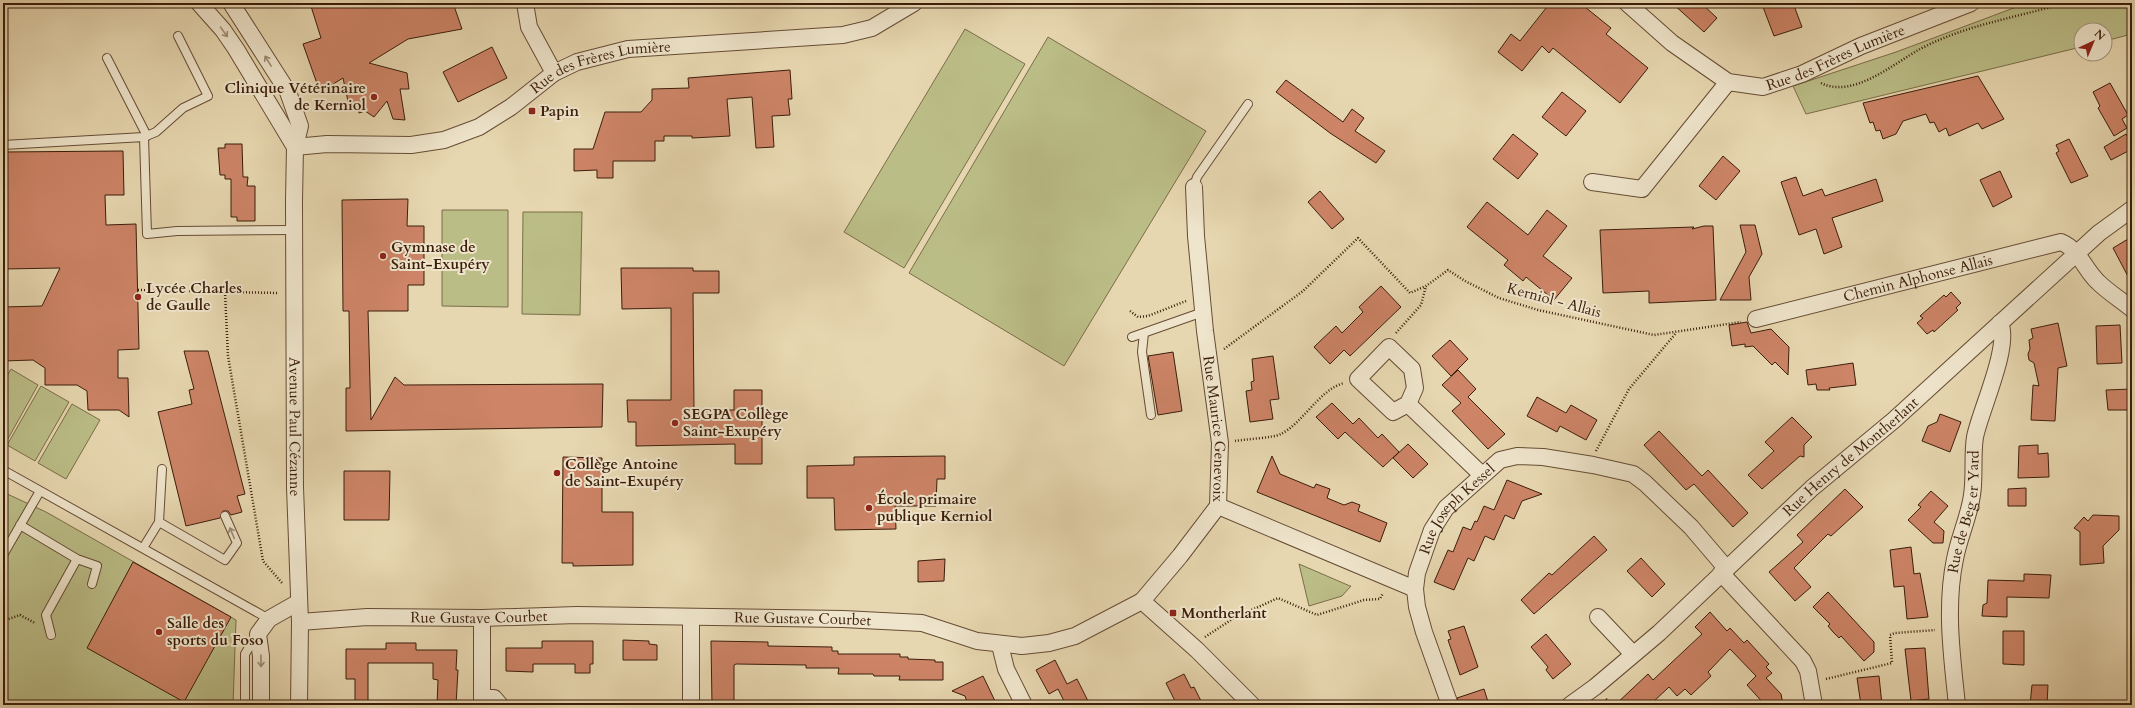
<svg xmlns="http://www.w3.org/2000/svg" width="2135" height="708" viewBox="0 0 2135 708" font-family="Cardo,serif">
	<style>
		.green { fill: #bbbd87; stroke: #7b6d48 }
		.building { fill: #cd8467; stroke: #3b1d0a }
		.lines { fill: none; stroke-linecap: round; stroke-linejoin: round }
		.lane-casing { stroke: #664c34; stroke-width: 10 }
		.street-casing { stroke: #664c34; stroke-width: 18 }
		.path { stroke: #3b1d0a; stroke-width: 2.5; stroke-dasharray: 1 2; stroke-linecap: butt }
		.lane { stroke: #efe5cc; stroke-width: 8 }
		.street { stroke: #efe5cc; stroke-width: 16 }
		.oneway { stroke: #9e8b75 }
		.poi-dot { fill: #8f2418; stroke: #efe5cc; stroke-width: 1.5 }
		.labels { text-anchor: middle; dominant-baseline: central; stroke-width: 4; stroke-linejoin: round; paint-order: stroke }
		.street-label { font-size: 15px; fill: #3b1d0a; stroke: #efe5cc }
		.poi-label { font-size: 15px; font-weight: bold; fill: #3b1d0a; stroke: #efe5cc; text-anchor: start }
	</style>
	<rect width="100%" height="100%" fill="#e7d7b0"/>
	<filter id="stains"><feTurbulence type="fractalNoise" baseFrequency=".005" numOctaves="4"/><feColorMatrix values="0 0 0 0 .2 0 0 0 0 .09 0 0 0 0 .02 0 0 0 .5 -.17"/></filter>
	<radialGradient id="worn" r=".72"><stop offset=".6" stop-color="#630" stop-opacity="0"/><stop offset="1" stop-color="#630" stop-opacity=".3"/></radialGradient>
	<!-- green -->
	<path class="green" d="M2027 3H2132V34L2105 41V30H2081V47L1806 114 1793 86 1896 52Z
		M965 29 1025 64 904 268 844 232Z
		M1048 37 1206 131 1064 366 909 273Z
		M442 210H508V307L442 306Z
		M523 212H582L580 315 522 314Z
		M11 369 38 385 5 444 3 443V383Z
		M41 386 69 402 35 461 7 445Z
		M72 404 100 420 66 479 38 463Z
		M3 492 46 512 236 620 233 705H3Z
		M1299 564 1350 586H1351L1342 596 1309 606Z"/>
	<!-- building -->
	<path class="building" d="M310 3H453L462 29 408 39 369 63 407 73 409 89H400L405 120 393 119 387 101 374 117 365 111 359 113 357 104 349 106 343 78 320 92 303 44 321 38Z
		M1550 3H1580L1611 28 1606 34 1648 68 1620 103 1553 48 1549 53 1542 46 1522 71 1498 52 1511 34 1520 41Z
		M1672 3H1701L1717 18 1704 32Z
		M1776 3H1793L1802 27 1774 36 1763 7Z
		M492 47 507 78 458 102 443 72Z
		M790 70 792 99H788L790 115 772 116 774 147 756 148 752 97 727 99 730 136 692 138V136H664V141H655V161H613V178H597V170L574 171V149H593L605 112H641L652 100V89L689 88 688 78Z
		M1978 76 2004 119 1982 129 1978 123 1949 136 1946 128 1939 132 1934 122 1930 123 1926 114 1903 121 1896 134 1883 139 1880 130 1876 131 1873 122 1870 123 1863 103Z
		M1286 80 1343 122 1352 109 1364 118 1355 131 1385 151 1376 163 1330 133 1276 92Z
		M2110 83 2128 115 2122 119 2127 128 2114 136 2098 108 2100 106 2093 92Z
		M1562 92 1586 111 1566 136 1542 117Z
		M1513 134 1538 154 1518 179 1493 159Z
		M2126 134 2132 144V149L2111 160 2104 147Z
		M2069 139 2088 176 2071 183 2056 153 2059 151 2056 145Z
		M225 144H242L243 177H248L247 186H255V221H237V217H231V179H225V175H220L218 148H225Z
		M123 151 124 195H105L106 225 136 224 139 349 118 350V378H128L129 417 119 410H88L87 391 77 385H45V368L33 360 3 361V307L42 306 60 268 3 269V152Z
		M1723 156 1740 171 1716 200 1699 186Z
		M2000 171 2012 197 1993 207 1980 180Z
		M1796 177 1803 196 1822 189 1825 196 1876 179 1883 201 1832 218 1842 247 1824 254 1816 229 1799 235 1781 182Z
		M1320 191 1344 219 1332 229 1308 202Z
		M408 199 407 226H424V285H408V311H368L371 420 395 377 404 385 603 384 602 427 346 431V388H350L349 311H343L342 200Z
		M1487 202 1528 235 1547 210 1567 226 1543 256 1572 278 1554 300 1526 277 1523 281 1504 265 1508 260 1467 227Z
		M1740 225H1755L1762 254 1749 277 1751 300H1720L1746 252Z
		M1704 226H1713L1716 300 1649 303V291L1603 293 1600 230 1694 227 1692 229Z
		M2128 239 2132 246V284L2113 248Z
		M621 268H693V271H719V293H693L694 410H734V390H762V464H735V444L636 446V422H628L627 400H671V308L622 309Z
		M1381 286 1401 307 1350 356 1344 350 1330 364 1314 347 1336 326 1342 333 1363 312 1359 307Z
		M1951 292 1961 303 1956 308 1958 310 1934 332 1933 330 1927 334 1917 323 1923 318 1920 316 1944 295 1946 297Z
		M1747 322 1751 333 1771 329 1789 347 1788 375 1775 362 1772 365 1753 346 1745 347V344L1732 346 1729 325Z
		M2058 323 2067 366 2058 368 2055 421 2031 420 2033 385 2039 386 2034 363 2029 360 2028 354 2030 349 2029 340 2033 338 2031 329Z
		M2120 325 2122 363 2097 364 2096 326Z
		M1450 340 1468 359 1451 376 1432 356Z
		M184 351H208L245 494 237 496 242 512 231 515 228 511H223L220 518 186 526 158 412 192 404 189 390 194 389Z
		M1173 352 1182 411 1158 415 1148 356Z
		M1273 356 1279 399 1270 400 1273 419 1250 422 1246 391 1252 390 1251 382 1254 381 1252 359Z
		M1853 363 1856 385 1829 388 1830 390H1817L1816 384 1808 385 1806 370Z
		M1458 370 1476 389 1468 397 1505 434 1488 449 1452 411 1461 403 1442 385Z
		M2132 389V410H2108L2106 390Z
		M1537 397 1566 413 1571 405 1597 420 1586 440 1560 426 1557 432 1527 416Z
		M1332 403 1353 424 1359 418 1378 438 1382 434 1399 452 1383 467 1345 432 1338 439 1316 417Z
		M1940 414 1961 422 1950 452 1922 441 1928 426 1937 422Z
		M1792 417 1812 437 1804 445V457L1800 456 1762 489 1748 475 1774 451 1765 442Z
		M1659 431 1702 476 1708 470 1748 513 1733 527 1694 484 1686 490 1644 445Z
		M1408 444 1428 464 1413 478 1393 458Z
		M2038 445V454L2048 453 2049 477 2018 478 2019 446Z
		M945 456V479H937L936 506H895L896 529 835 530 834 498H807V466L854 465V457Z
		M1272 456 1280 474 1314 488 1316 484 1330 489 1327 498 1344 505 1352 502 1360 505 1358 511 1387 523 1380 542 1257 492Z
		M563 457 602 458V512H633V565L573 566V563H562Z
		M344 471H390L389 520H344Z
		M1507 480 1542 494 1522 501 1514 519 1505 515 1494 540 1485 536 1474 561 1468 558 1454 590 1434 582 1448 550 1453 552 1463 527 1471 530 1475 521 1477 522 1484 506 1494 510Z
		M2026 488V506H2008V489Z
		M1845 489 1863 507 1831 536 1828 534 1794 568 1811 587 1795 601 1769 572 1803 542 1797 535Z
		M1931 491 1948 506 1934 522 1944 531 1943 543H1933L1908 520 1921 507 1918 505Z
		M2093 515 2119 516V530L2103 546 2104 563 2080 565V532L2074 528 2084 517 2088 521Z
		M1594 536 1607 550 1534 614 1521 600 1549 573 1552 575Z
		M1911 547 1914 574 1920 573 1928 617 1907 619 1904 586 1894 587 1890 550Z
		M1641 558 1665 584 1652 597 1627 571Z
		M945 559 944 581 918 582V561Z
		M133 562 231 617 184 702 87 648Z
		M2024 574 2051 575 2049 598 2007 597V617L1982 616 1983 605 1987 603 1988 580 2024 581Z
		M1828 592 1874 642V652L1864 661 1841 636 1839 638 1833 632 1828 626 1830 624 1813 607Z
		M1710 612 1727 631 1730 628 1744 643 1747 640 1769 664 1766 667 1772 673 1766 678 1781 694 1783 705H1765L1747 685 1756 676 1730 649 1708 672 1711 676 1691 695 1685 689 1677 696 1669 687 1652 703 1650 700 1645 705H1615L1648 674 1653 680 1702 634 1695 627Z
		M1464 626 1478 667 1460 675 1448 640 1451 639 1448 631Z
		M2003 631H2024V665L2003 664Z
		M1546 634 1571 664 1553 679 1546 670 1548 667 1531 647Z
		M623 640 649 641V644L657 645V660H623Z
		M542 641H593V664H590V673H575V664H533V672L506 671V648H542Z
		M711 641 768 642V646L832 647V651H838V654H900V657H908V659L935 660V662H943V680H899L900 676H874L873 674H838L839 668H806V665L736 664 734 665V705H712Z
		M386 643H416V650H457L456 670H458L456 705H437L438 680 433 679V663H368V705H355V679H346V649H386Z
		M1925 648 1929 699 1911 701 1905 649Z
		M1055 660 1067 684 1077 679 1090 705H1066L1058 689 1049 694 1036 670Z
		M1184 674 1191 688 1194 687 1203 705H1177L1166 683Z
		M983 676 995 701 987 705H968L965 696 952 691Z
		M1879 676 1882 705H1861L1857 678Z
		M2032 685H2048L2047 705H2030Z
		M1484 689 1489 705H1459L1457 698Z"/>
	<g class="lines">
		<defs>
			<path id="lane" d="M107 58 147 136
				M144 137 156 132 183 108 208 96 178 36
				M3 145 144 137 147 234 177 231 294 230
				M1194 187 1197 177 1248 104
				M1144 333 1142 352 1151 415
				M1132 337 1203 312
				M3 470 269 619
				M159 522 225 560 237 543 225 516
				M20 525 77 559 46 615 51 635
				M143 548 159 522 162 469
				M3 555 40 491
				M77 559 97 566 92 584
				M245 705V654L257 635"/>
			<g id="street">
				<path d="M199 3 223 30 236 49 295 147"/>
				<path id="s1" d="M231 3 288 92 300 126 295 147 294 201 295 487 300 622 299 705"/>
				<path d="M525 3 529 27 554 73"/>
				<path id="s2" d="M1627 3 1672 43 1728 82 1763 87 1802 74 1861 46 1971 3"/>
				<path id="s3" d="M295 147 327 144 411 145 444 140 479 127 511 107 554 73 577 62 628 49 843 35 872 28 914 3"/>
				<path d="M1592 182 1642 189 1728 82"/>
				<path id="s4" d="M1194 187 1196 236 1205 331 1220 443 1218 506 1415 589"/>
				<path id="s5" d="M1756 319 2061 242C2080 250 2084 269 2098 282 2108 292 2121 300 2132 309"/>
				<path d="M1389 347 1412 369 1415 388 1408 404 1393 412 1358 379Z"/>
				<path d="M1408 404 1482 475"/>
				<path d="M1721 573 1803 661 1808 671 1814 705"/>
				<path d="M1142 601 1180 556 1218 506"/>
				<path d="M1598 617 1633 654"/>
				<path id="s6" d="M300 622 367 617 482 618 577 615 843 619 922 623 977 641 1022 646 1049 643 1075 636 1142 601 1197 650 1252 705"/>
				<path d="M1000 645 1006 669 1024 705"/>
				<path d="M482 698H494L500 705"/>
				<path d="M261 705V656L258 634 269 619 299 602"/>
				<path d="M482 705V618"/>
				<path d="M691 705V617"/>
				<path id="s7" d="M1450 705 1424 632 1417 607 1415 589 1417 573 1432 530 1446 508 1500 460 1517 456 1543 457 1593 465 1633 474 1645 483 1691 527 1726 568"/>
				<path id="s8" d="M1570 705 1595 687 1659 633 1812 488 1894 420 2099 233 2132 209"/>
				<path id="s9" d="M1957 705C1952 657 1945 607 1955 559 1959 537 1969 517 1972 495 1975 476 1972 456 1975 437 1980 411 2011 346 2000 323"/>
			</g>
		</defs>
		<!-- lane casing -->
		<use href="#lane" class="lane-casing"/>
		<!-- street casing -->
		<use href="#street" class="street-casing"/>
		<!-- path -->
		<path class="path" d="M1821 83C1853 99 1893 64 1920 49 1968 24 2015 18 2065 3
			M138 290 278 293
			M225 292 228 356 263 561 282 583
			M1130 311 1138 317 1148 316 1186 301
			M1396 333 1421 305 1426 286
			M1224 349 1303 291 1358 238 1410 293 1426 286 1448 270 1465 281 1499 298 1538 310 1654 335 1741 322
			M1235 441C1246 439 1273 438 1281 434 1303 423 1320 389 1344 383
			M1596 451 1629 389 1676 333
			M3 621 20 615 35 623
			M1205 637 1234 618 1278 598 1317 615 1364 600 1380 599 1383 593
			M1826 679 1892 663 1890 635 1895 633 1935 630
			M1606 699 1612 705"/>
		<!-- lane -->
		<use href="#lane" class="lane"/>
		<!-- street -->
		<use href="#street" class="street"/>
	</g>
	<!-- one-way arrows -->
	<defs><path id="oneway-shaft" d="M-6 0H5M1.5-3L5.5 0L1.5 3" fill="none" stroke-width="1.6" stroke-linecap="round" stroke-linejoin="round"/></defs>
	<g class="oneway">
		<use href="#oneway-shaft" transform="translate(224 32) rotate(54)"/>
		<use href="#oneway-shaft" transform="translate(268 61) rotate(-122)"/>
		<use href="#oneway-shaft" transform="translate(232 533) rotate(-113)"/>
		<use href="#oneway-shaft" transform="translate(261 661) rotate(89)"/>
	</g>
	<!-- markers -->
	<g class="poi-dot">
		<circle cx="374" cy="97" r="4"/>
		<rect x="528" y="107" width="8" height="8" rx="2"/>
		<circle cx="383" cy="256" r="4"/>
		<circle cx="138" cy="297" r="4"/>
		<circle cx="675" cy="423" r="4"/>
		<circle cx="557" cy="473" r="4"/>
		<circle cx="869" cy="508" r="4"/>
		<rect x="1169" y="609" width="8" height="8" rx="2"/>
		<circle cx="159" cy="632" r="4"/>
	</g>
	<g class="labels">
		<!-- street labels -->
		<g class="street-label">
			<text stroke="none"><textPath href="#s2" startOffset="242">Rue des Frères Lumière</textPath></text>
			<text stroke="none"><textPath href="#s3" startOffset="326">Rue des Frères Lumière</textPath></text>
			<text stroke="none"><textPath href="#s5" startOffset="167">Chemin Alphonse Allais</textPath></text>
			<text transform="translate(1554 300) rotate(15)">Kerniol - Allais</text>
			<text stroke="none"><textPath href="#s1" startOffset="443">Avenue Paul Cézanne</textPath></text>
			<text stroke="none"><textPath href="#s4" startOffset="243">Rue Maurice Genevoix</textPath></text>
			<text stroke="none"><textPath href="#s8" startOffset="375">Rue Henry de Montherlant</textPath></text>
			<text stroke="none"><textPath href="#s7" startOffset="215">Rue Joseph Kessel</textPath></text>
			<text stroke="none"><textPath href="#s9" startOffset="195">Rue de Beg er Yard</textPath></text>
			<text stroke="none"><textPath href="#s6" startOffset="179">Rue Gustave Courbet</textPath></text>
			<text stroke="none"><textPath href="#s6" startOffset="503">Rue Gustave Courbet</textPath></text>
		</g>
		<!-- poi labels -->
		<g class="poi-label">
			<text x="366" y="88" text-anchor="end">Clinique Vétérinaire<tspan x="366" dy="17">de Kerniol</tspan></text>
			<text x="540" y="111">Papin</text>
			<text x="391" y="247">Gymnase de<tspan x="391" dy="17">Saint-Exupéry</tspan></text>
			<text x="146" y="288">Lycée Charles<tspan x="146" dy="17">de Gaulle</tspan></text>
			<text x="683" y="414">SEGPA Collège<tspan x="683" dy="17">Saint-Exupéry</tspan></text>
			<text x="565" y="464">Collège Antoine<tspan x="565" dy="17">de Saint-Exupéry</tspan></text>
			<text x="877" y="499">École primaire<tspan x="877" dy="17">publique Kerniol</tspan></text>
			<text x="1181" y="613">Montherlant</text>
			<text x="167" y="623">Salle des<tspan x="167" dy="17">sports du Foso</tspan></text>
		</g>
	</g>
	<!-- margin -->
	<rect width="2135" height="708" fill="none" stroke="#e7d7b0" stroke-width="16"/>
	<rect x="4" y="4" width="2127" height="700" fill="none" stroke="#3b1d0a" stroke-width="2"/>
	<rect x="8" y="8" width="2119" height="692" fill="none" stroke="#3b1d0a"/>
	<!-- north arrow -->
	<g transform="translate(2093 42) rotate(44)"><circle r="19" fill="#efe5cc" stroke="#a7957e"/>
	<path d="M0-3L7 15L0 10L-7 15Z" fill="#8f2418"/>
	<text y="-6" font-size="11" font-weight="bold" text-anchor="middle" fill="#3b1d0a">N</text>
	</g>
	<rect width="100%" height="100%" filter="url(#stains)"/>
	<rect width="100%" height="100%" fill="url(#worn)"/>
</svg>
